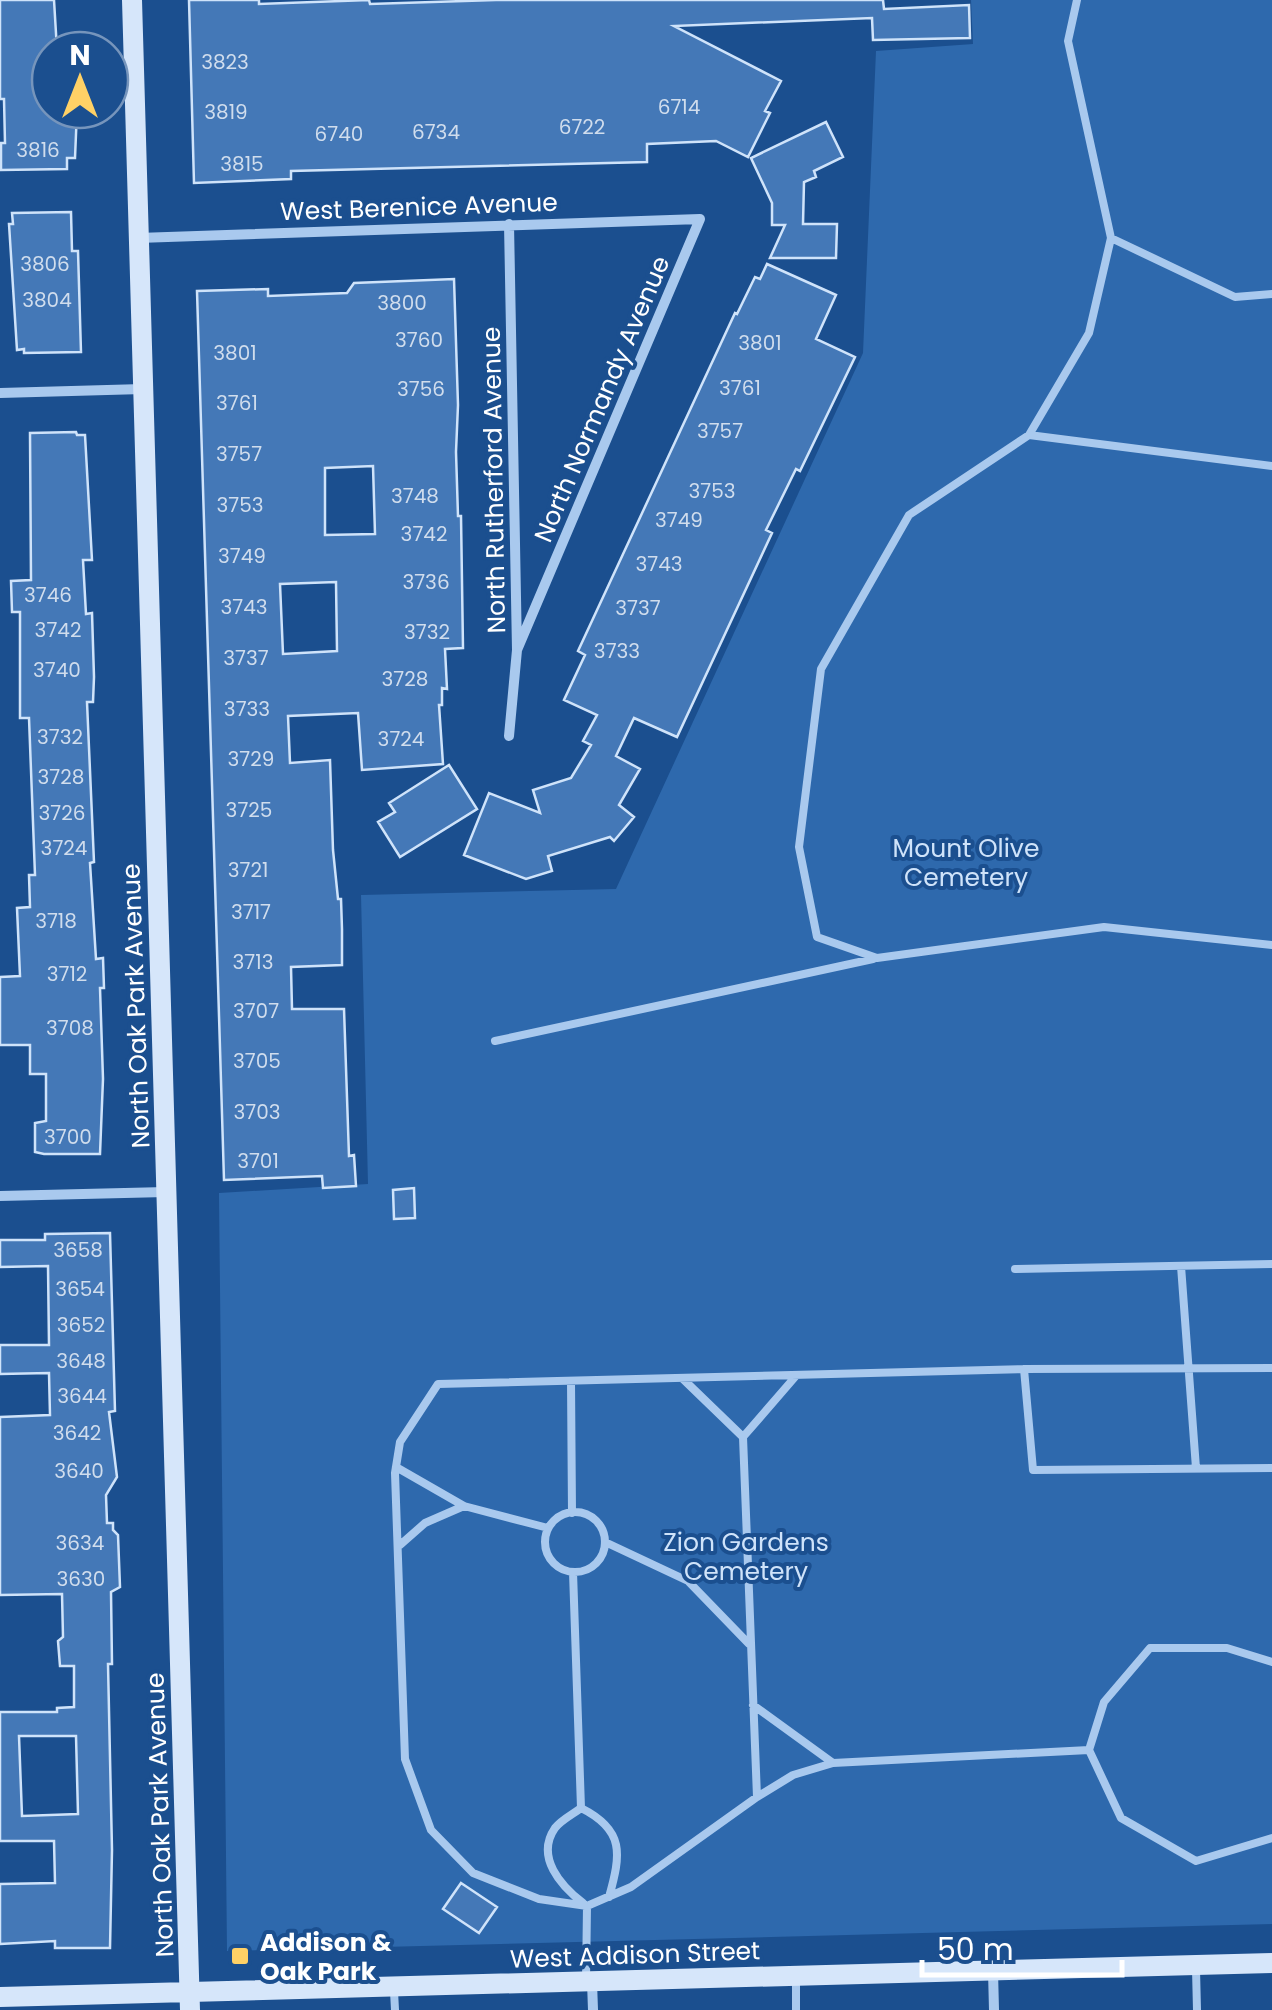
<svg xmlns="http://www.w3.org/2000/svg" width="1272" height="2010" viewBox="0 0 1272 2010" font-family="Poppins,sans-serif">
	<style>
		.green { fill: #2e69ad }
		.building { fill: #4478b7; stroke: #cfe3fa; stroke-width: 2.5; fill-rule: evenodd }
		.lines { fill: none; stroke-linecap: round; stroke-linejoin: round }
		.lane { stroke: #a9c9ee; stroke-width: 8 }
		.street { stroke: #a9c9ee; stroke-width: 10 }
		.secondary { stroke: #d6e6fa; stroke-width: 20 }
		.poi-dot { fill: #ffd166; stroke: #1b4f8f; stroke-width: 4 }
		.labels { text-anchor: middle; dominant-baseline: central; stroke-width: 8; stroke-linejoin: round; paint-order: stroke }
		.number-label { font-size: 20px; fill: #d0dded }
		.street-label { font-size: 25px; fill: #fff; stroke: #1b4f8f }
		.park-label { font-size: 25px; fill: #cfe3fa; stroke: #1b4f8f }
		.poi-label { font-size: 25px; font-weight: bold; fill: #fff; stroke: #1b4f8f; text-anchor: start }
	</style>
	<rect width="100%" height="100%" fill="#1b4f8f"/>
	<!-- green -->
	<path class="green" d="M971 0H1272V1924L227 1951 219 1193 368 1184 361 895 616 889 863 353 876 51 973 44Z"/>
	<!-- building -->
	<path class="building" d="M0 0H54L57 50H50V110H77L75 158H67V169L1 170V143H5L4 99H0Z
		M189 0H259V4L369 0 370 4 496 0H883L884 9 969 5 970 38 873 40 872 18 674 26 781 81 765 111 770 113 748 157 716 141 647 144V162L291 171V179L194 183Z
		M826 122 843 157 814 171 816 177 804 182 803 224H837L836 258H770L785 225H772V203L751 158Z
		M71 212 72 251H78L81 352 24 353V349L17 350 9 224H13L12 213Z
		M767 264 836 295 816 339 855 357 800 471 796 469 766 530 772 533 677 737 634 718 616 756 640 769 619 805 634 817 614 841 610 837 548 856 552 871 526 879 464 855 489 793 540 813 533 790 571 778 591 745 583 741 597 715 564 700 585 655 578 651 735 313 737 314 755 277 760 279Z
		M454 279 458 405 456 452 458 516H461L463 648 445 649 447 689 442 688V705H439L443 764 362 770 358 713 288 716 290 763 330 760 333 850 338 899H341L342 929V965L291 967 292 1009H344L349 1156 354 1155 356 1186 323 1188 322 1176 224 1180 197 291 268 289V296L347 293 354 283ZM373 466 375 534 325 535V468ZM336 582 337 651 283 654 280 584Z
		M76 432 77 435H85L92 560H83L86 614 92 613 94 677 93 702H87L94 862 90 863 96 959 103 958 104 988H100L103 1079 100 1154H44L35 1152V1123L46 1121V1074H30V1045H0V977L20 976 17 908 30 907 29 875H35L29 718H20V612H12L11 581 31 580 30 433Z
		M449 765 477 809 400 857 378 822 395 812 389 803Z
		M414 1188 415 1218 394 1219 393 1190Z
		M110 1233 115 1411 109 1412 117 1477 106 1495 107 1523H113V1530L118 1535 120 1587 111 1592 112 1664H108L112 1850 110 1948H55V1941L0 1944V1884L55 1883 54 1841H0V1712H57V1708L74 1707V1666H60L58 1641 63 1637 62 1594 0 1595V1417L50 1415 49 1373 0 1374V1345H49L48 1266 0 1267V1240H45V1234ZM19 1736H76L78 1814 22 1816Z
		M461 1883 497 1907 479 1933 443 1909Z"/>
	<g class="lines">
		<!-- lane -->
		<path class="lane" d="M1077 0 1068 41 1111 238 1089 333 1029 435 909 515 821 669 799 847 817 937 877 958 1104 927 1272 945
			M1111 238 1235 297 1272 294
			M1029 435 1272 466
			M495 1041 873 959
			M1181 1266 1196 1468
			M1015 1269 1272 1264
			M1024 1369 1033 1470 1272 1468
			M683 1379 743 1437 757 1797 631 1887 587 1906 539 1899 473 1873 431 1830 405 1759 395 1473 400 1442 438 1384 1024 1369 1272 1368
			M571 1382 572 1513
			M743 1437 795 1377
			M396 1467 464 1506 548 1528
			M545 1542a30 30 0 1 1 60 0a30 30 0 1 1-60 0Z
			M605 1542 688 1581 749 1644
			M400 1545 425 1523 464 1506
			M573 1572 581 1808
			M1272 1662 1227 1648H1150L1104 1702 1089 1750 1121 1818 1196 1861 1272 1838
			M753 1705 833 1763 1089 1750
			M757 1797 793 1775 833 1763
			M583 1903C561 1886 535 1857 555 1828 561 1820 573 1814 581 1808 625 1830 621 1854 609 1897
			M1196 1969 1197 2010
			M796 1980V2010
			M586 1981 587 1906
			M394 1991 395 2010"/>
		<!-- street -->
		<path class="street" d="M509 224 517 650 509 736
			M138 238 700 219 517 650
			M0 393 143 389
			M0 1196 166 1192
			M993 1971 994 2010
			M592 1982 593 2010"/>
		<!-- secondary -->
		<path class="secondary" d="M132 0 190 2010
			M0 1997 1272 1963"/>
	</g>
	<!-- markers -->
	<rect class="poi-dot" x="230" y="1946" width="20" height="20" rx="5"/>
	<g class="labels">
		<!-- number labels -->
		<g class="number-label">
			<text x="225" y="62">3823</text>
			<text x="679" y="107">6714</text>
			<text x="226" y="112">3819</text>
			<text x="582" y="127">6722</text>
			<text x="436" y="132">6734</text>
			<text x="339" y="134">6740</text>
			<text x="38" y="150">3816</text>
			<text x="242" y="164">3815</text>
			<text x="45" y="264">3806</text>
			<text x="47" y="300">3804</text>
			<text x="402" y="303">3800</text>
			<text x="419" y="340">3760</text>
			<text x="760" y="343">3801</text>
			<text x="235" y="353">3801</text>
			<text x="740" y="388">3761</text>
			<text x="421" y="389">3756</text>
			<text x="237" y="403">3761</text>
			<text x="720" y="431">3757</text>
			<text x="239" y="454">3757</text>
			<text x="712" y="491">3753</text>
			<text x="415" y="496">3748</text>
			<text x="240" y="505">3753</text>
			<text x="679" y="520">3749</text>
			<text x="424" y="534">3742</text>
			<text x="242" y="556">3749</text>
			<text x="659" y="564">3743</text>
			<text x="426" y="582">3736</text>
			<text x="48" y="595">3746</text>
			<text x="244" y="607">3743</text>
			<text x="638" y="608">3737</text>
			<text x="58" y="630">3742</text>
			<text x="427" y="632">3732</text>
			<text x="617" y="651">3733</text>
			<text x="246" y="658">3737</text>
			<text x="57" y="670">3740</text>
			<text x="405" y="679">3728</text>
			<text x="247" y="709">3733</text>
			<text x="60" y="737">3732</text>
			<text x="401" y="739">3724</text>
			<text x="251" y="759">3729</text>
			<text x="61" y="777">3728</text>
			<text x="249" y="810">3725</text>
			<text x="62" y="813">3726</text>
			<text x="64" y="848">3724</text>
			<text x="248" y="870">3721</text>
			<text x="251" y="912">3717</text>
			<text x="56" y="921">3718</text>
			<text x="253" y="962">3713</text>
			<text x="67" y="974">3712</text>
			<text x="256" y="1011">3707</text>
			<text x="70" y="1028">3708</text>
			<text x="257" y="1061">3705</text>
			<text x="257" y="1112">3703</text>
			<text x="68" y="1137">3700</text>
			<text x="258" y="1161">3701</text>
			<text x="78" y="1250">3658</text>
			<text x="80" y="1289">3654</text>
			<text x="81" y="1325">3652</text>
			<text x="81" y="1361">3648</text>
			<text x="82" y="1396">3644</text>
			<text x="77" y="1433">3642</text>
			<text x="79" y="1471">3640</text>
			<text x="80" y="1543">3634</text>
			<text x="81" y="1579">3630</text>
		</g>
		<!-- street labels -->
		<g class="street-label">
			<text transform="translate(419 207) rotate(-2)">West Berenice Avenue</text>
			<text transform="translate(602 399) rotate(-67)">North Normandy Avenue</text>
			<text transform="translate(494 480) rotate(-91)">North Rutherford Avenue</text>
			<text transform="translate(136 1006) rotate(-92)">North Oak Park Avenue</text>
			<text transform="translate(160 1815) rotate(-92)">North Oak Park Avenue</text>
			<text transform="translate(635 1955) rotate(-2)">West Addison Street</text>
		</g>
		<!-- park labels -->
		<g class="park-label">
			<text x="966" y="848">Mount Olive<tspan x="966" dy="29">Cemetery</tspan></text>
			<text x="746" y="1542">Zion Gardens<tspan x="746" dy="29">Cemetery</tspan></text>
		</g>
		<!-- poi labels -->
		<g class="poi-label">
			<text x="260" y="1942">Addison &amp;<tspan x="260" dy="29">Oak Park</tspan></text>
		</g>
	</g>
	<!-- north arrow -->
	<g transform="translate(80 80)"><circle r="48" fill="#1b4f8f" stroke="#7695bc" stroke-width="2.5"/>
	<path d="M0-8L18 38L0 25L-18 38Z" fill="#ffd166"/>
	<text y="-15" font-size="28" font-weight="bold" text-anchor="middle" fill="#ffffff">N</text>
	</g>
	<!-- scale -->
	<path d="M922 1960v15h200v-15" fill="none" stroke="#ffffff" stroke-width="5"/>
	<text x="937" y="1960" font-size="30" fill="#ffffff" stroke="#1b4f8f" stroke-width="8" paint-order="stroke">50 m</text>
</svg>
